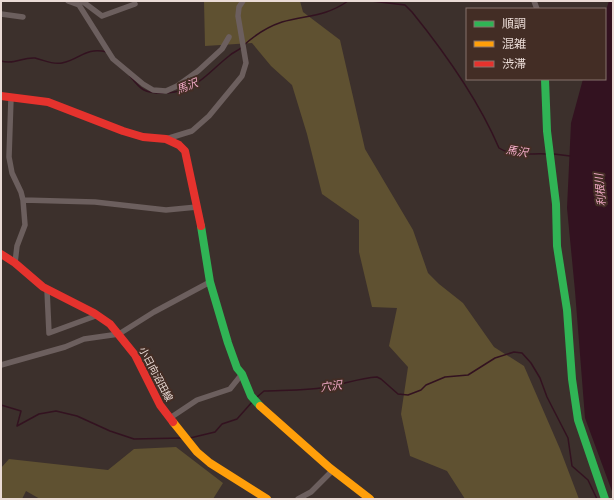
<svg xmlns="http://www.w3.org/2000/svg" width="614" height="500" viewBox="0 0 614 500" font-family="Quicksand,'Noto Sans JP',sans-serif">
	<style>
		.green { fill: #5f5131 }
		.water { fill: #331220 }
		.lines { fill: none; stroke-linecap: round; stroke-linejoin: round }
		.stream { stroke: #331220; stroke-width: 1.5 }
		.street { stroke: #6c5f5e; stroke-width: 5.5 }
		.fast { stroke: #30b455; stroke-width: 8 }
		.slow { stroke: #ff9f0a; stroke-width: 8 }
		.jam { stroke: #e5322d; stroke-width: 8 }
		.labels { text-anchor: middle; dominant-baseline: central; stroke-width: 4; stroke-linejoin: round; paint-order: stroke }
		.street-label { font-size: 10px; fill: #eadbd6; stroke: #432d25 }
		.water-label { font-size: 11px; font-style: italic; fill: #f0a9c5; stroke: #432d25 }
	</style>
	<rect width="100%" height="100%" fill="#3c302c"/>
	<!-- green -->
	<path class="green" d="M204 1H300L303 12 340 40 365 149 413 230 428 273 439 284 463 303 494 347 524 366 560 449 579 499H465L447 471 410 456 401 414 408 367 389 346 397 308 372 307 359 252V220L322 194 307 134 292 85 271 66 252 43 205 46Z
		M176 447 223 483 213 499H40L26 491 22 499H1V468L9 459 108 470 134 449Z"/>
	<!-- water -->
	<path class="water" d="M609 1H613V494L585 418 575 291 567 208 571 123 583 79H605V13Z"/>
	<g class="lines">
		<!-- stream -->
		<path class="stream" d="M371 1 405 5 412 12C446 54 478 99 499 148 512 157 532 153 546 154
			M244 45C256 34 267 27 282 22 307 15 325 17 348 1
			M1 61C15 65 22 57 35 58 44 60 52 65 62 63 81 59 85 47 107 52
			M130 76C141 90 144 93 163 93
			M167 93C198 90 206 74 229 56 233 52 238 51 242 47
			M554 154 570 156
			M257 397 264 391C286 390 309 391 332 386 347 383 361 378 377 377L381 379 398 394 408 395 421 390 426 385 445 377 468 375 495 358 514 352 522 353 531 363 540 378 547 397 568 438 572 466 588 480 597 499
			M1 405 21 411 17 426 39 414 56 411 77 416 110 431 134 439 182 438
			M190 438 215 432 222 424 237 419 253 401"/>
		<!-- street -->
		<path class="street" d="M68 1 79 5 113 59 143 84 153 90 166 91 177 86 198 71 222 49 229 37
			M82 1 102 16 135 4
			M534 1 537 9
			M1 14 23 17
			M11 98 9 157 12 173 21 192 23 200 25 225 17 246 15 263
			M166 139 192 131 209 116 242 76 246 63 238 16 239 7 243 1
			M23 200 95 202 166 210 197 207
			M47 290 49 333 98 315
			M1 365 65 347 84 339 119 334 154 312 210 282
			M170 418 197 400 230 389 242 374
			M298 499 311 492 333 470"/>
		<!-- fast -->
		<path class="fast" d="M545 79 547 131 556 204 557 246 567 310 572 379 578 420 605 499
			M201 226 210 282 228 343 237 368 242 374 251 396 260 406"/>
		<!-- slow -->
		<path class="slow" d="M260 406 330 468 370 499
			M173 422 197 452 210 463 267 499"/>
		<!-- jam -->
		<path class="jam" d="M1 96 48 102 123 131 143 137 166 139 179 145 185 151 201 226
			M1 254 15 263 43 287 94 313 110 324 135 355 160 405 173 422"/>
	</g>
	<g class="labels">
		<!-- street labels -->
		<g class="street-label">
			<text transform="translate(156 374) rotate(62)">小日向沼田線</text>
		</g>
		<!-- water labels -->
		<g class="water-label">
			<text transform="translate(187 86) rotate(-22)">馬沢</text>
			<text transform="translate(517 151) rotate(9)">馬沢</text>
			<text transform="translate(600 190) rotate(-95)">利根川</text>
			<text transform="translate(331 386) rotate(-8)">穴沢</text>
		</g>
	</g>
	<!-- border -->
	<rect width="614" height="500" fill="none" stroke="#eadbd6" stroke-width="4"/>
	<!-- legend -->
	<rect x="466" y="8" width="140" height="72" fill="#432d25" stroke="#86736c"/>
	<rect x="474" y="21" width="20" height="6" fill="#30b455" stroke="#86736c"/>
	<text x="502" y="28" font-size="12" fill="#eadbd6">順調</text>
	<rect x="474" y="41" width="20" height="6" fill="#ff9f0a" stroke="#86736c"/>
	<text x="502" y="48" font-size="12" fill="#eadbd6">混雑</text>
	<rect x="474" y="61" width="20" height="6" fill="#e5322d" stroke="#86736c"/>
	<text x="502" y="68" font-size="12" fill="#eadbd6">渋滞</text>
</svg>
